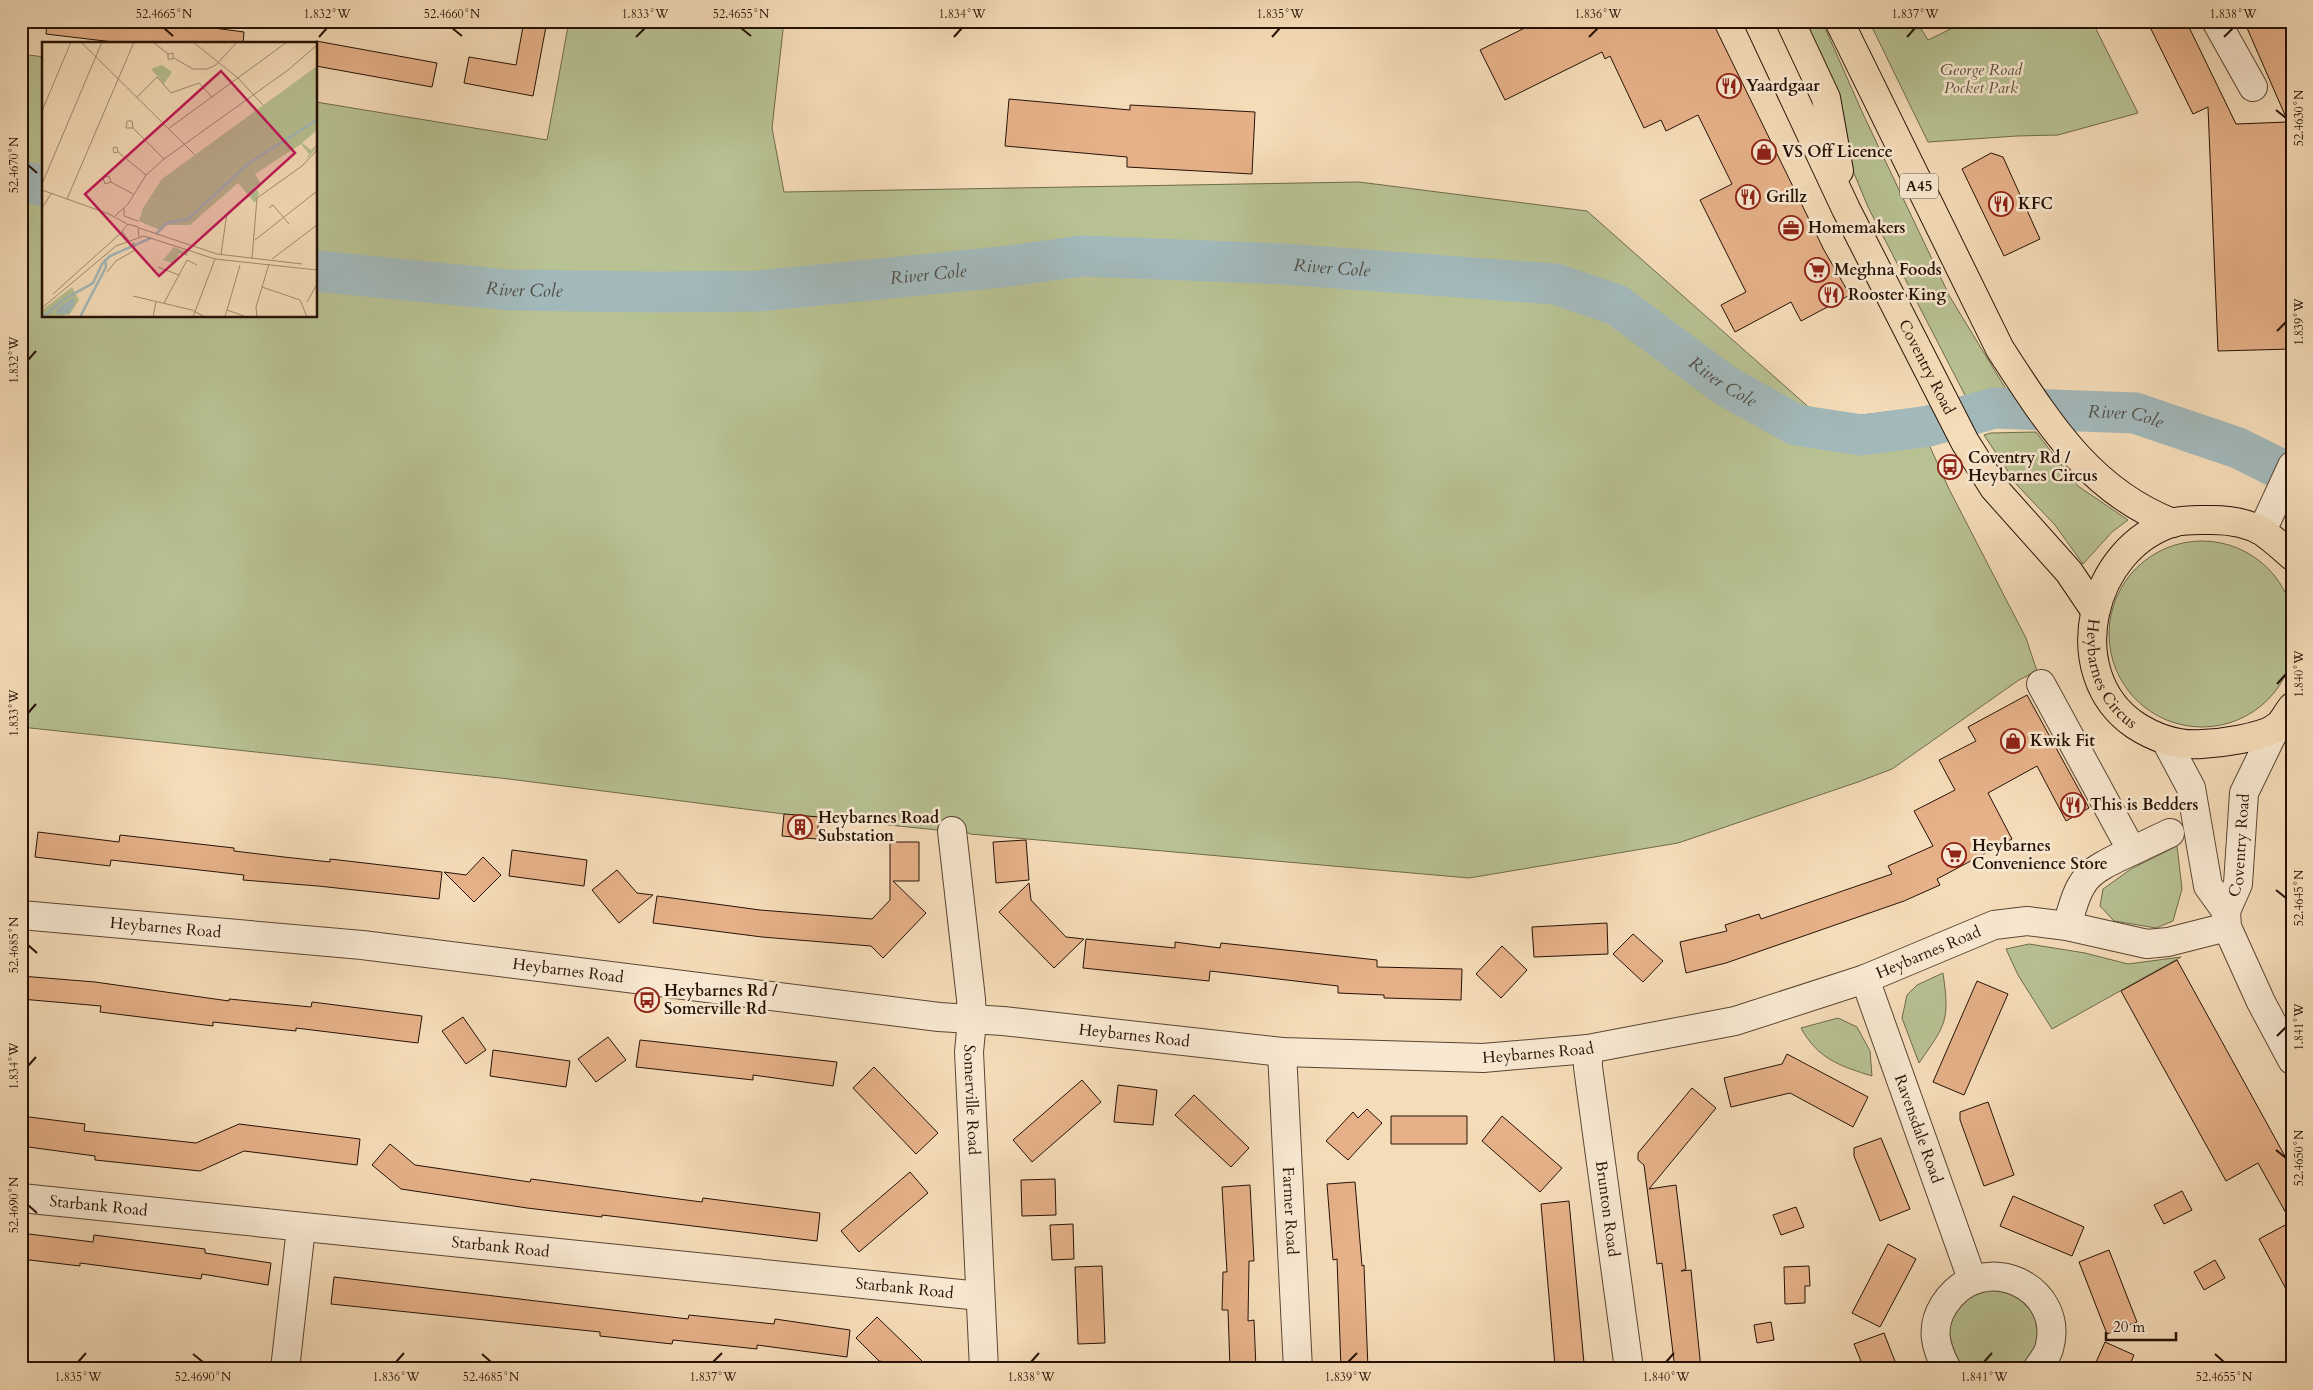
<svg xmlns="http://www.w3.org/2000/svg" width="2313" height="1390" viewBox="0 0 2313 1390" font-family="Cardo,serif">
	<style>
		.green { fill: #b8c192; stroke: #6f6a4c }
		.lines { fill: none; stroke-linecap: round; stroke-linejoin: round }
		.river { stroke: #a2b8ba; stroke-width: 41 }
		.building { fill: #e6b189; stroke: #261206 }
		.minor-casing { stroke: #5a4432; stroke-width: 30 }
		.highway-casing { stroke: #261206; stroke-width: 30 }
		.minor { stroke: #f8e8d1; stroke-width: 28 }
		.highway { stroke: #f5dcb8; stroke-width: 28 }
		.ticks { fill: none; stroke: #261206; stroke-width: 2 }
		.labels { text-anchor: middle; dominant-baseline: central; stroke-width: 5; stroke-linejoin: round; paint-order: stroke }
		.shield { fill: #f8e8d1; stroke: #655243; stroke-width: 1 }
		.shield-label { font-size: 15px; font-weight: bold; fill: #261206 }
		.park-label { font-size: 16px; font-style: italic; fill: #594f37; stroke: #f8e8d1 }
		.poi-label { font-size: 16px; font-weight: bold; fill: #261206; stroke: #f8e8d1; text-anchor: start }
		.street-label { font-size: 16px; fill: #261206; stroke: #f8e8d1 }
		.water-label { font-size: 18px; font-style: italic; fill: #514c45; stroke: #f8e8d1 }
		.inset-river { fill: none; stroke: #a2b8ba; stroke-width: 2.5 }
		.inset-road { fill: none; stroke: #a28b71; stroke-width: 1 }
		.view { fill: #c2185b; fill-opacity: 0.15; stroke: #c2185b; stroke-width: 2.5 }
		.inset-edge { fill: none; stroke: #261206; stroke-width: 2.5 }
		.neatline { fill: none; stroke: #261206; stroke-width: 2 }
		.ticks-label { font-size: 12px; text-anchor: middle; fill: #261206 }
	</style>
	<rect width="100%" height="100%" fill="#f5dcb8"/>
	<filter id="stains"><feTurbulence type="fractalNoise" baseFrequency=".004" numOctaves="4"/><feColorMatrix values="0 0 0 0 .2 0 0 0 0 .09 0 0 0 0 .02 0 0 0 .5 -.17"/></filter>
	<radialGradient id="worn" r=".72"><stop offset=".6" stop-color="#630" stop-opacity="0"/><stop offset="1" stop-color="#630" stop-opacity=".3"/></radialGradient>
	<!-- green -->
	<path class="green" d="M569 21H784L772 128 784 192 1359 182 1587 211 1813 411 1835 418 1913 409 1949 489 2026 638 2037 671 2019 680 1892 769 1858 782 1678 843 1469 878 970 834 954 824 937 830 784 814 509 779 21 727V54L44 57V316H316V102L547 140Z
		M1797 21H1822L1863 114 1950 297 2006 389 1968 401 1868 207 1842 144Z
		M1869 21H1916L1928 40 1967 21H2092L2138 113 2058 135 2017 136 1928 142Z
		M2036 432 2078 486 2128 520 2112 532 2083 564 2055 525 2017 485 1984 435 1991 433Z
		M2109 634a93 93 0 1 1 186 0a93 93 0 1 1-186 0Z
		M2177 846 2182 889 2173 921 2156 928 2114 921 2100 906 2103 889 2131 869Z
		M2029 944 2085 953 2128 964 2181 957 2052 1029 2018 975 2006 949Z
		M1943 973C1950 1021 1946 1024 1919 1063L1902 1018 1907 995 1917 985Z
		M1838 1018 1857 1027 1870 1051 1872 1076C1840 1066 1818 1059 1801 1028Z
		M1976 1288 2013 1289C2046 1326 2046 1324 2025 1369H1961C1942 1355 1948 1332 1949 1312Z"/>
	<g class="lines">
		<!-- river -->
		<g class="river">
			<path d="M21 181 44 186"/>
			<path id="s1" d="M316 271 510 290 657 292 759 291 1001 267 1082 256 1283 264 1555 284 1617 305 1726 386 1796 425 1862 435 1929 426 1995 408 2135 413 2238 448 2292 475"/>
		</g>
	</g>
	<!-- building -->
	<path class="building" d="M47 21H161L244 32 243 44H130L46 34Z
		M524 21H547L533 96 464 83 469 57 516 65Z
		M1539 21H1712L1824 250 1850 295 1801 321 1791 302 1735 332 1721 305 1746 292 1700 200 1732 184 1698 115 1666 131 1661 120 1644 128 1610 56 1605 59 1602 52 1505 100 1480 50Z
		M2147 21H2186L2236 124 2288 122 2244 21H2292V349L2218 351 2208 107 2193 114Z
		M316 41 437 63 432 87 316 66Z
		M1009 99 1130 110V105L1255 112 1252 174 1127 167V157L1005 146Z
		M1991 153 2003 157 2040 239 2004 256 1962 169Z
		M2027 695 2089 808 2066 821 2037 766 1988 793 2012 839 1937 879 1940 885 1904 901 1726 963 1686 973 1680 942 1727 931 1725 925 1759 914 1761 919 1892 874 1888 866 1933 846 1914 811 1955 790 1939 760 1976 741 1968 727Z
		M784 814 819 817 817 839 782 836Z
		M38 832 119 842 120 835 234 848V851L284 857 330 862V859L442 872 439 899 318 886 243 880 244 875 111 860 110 866 35 857Z
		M1026 840 1029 880 996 883 993 842Z
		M890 842H919V881H893L926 913 883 958 871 946 762 937 653 923 657 896 760 910 872 919 890 900Z
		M512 850 587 860 584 886 509 876Z
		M483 857 501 875 474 902 444 872 466 875Z
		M617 870 637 893 653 895 619 923 592 890Z
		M1029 883 1031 900 1066 937 1084 939 1054 968 999 912Z
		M1607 923 1608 954 1534 957 1532 927Z
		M1633 934 1663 961 1643 982 1613 954Z
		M1086 939 1175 948V942L1220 948 1221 943 1377 960V967L1462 969 1461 1000 1384 998V995L1338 993V986L1210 971 1209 981 1083 968Z
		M1502 946 1527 970 1501 998 1476 974Z
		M2177 960 2292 1169V1300L2259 1239 2291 1222 2258 1163 2226 1181 2121 991Z
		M21 976 95 982 229 1001V999L311 1007 312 1002 422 1016 418 1043 296 1028V1031L213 1022V1026L100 1012 101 1006 21 999Z
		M1977 981 2008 994 1964 1095 1933 1082Z
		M463 1017 486 1050 466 1064 442 1031Z
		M608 1037 626 1060 596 1082 578 1059Z
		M640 1040 837 1062 833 1086 753 1075V1080L636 1067Z
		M493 1050 570 1061 566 1087 490 1076Z
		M1787 1054 1868 1097 1853 1127 1790 1093 1731 1107 1724 1078 1782 1064Z
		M874 1067 938 1133 916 1154 853 1088Z
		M1082 1080 1101 1102 1032 1162 1013 1140Z
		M1118 1085 1157 1090 1153 1125 1114 1122Z
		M1692 1088 1716 1108 1649 1189 1676 1185 1686 1269 1681 1271 1691 1270 1701 1369H1675L1662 1263 1657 1264 1644 1165 1638 1160V1153Z
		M1194 1095 1249 1148 1231 1167 1175 1115Z
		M1988 1102 2014 1175 1984 1186 1960 1120V1112Z
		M1367 1109 1382 1123 1348 1160 1326 1141 1353 1112 1358 1118Z
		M21 1116 85 1124 84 1131 196 1143 239 1124 360 1139 357 1165 244 1151 200 1171 95 1160V1156L21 1146Z
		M1391 1116H1467V1144H1391Z
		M1502 1116 1562 1168 1540 1192 1482 1141Z
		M1881 1138 1910 1209 1880 1221 1854 1156V1148Z
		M390 1144 415 1165 530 1182 531 1179 663 1197 702 1202 703 1198 820 1213 817 1241 602 1215V1217L527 1208 401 1189 372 1165Z
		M910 1172 928 1193 859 1252 841 1231Z
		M1055 1179 1056 1215 1022 1216 1021 1180Z
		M1355 1182 1362 1266 1364 1265 1368 1369H1341L1337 1259 1333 1260 1327 1184Z
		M1250 1185 1254 1261H1249L1248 1321 1254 1320 1256 1369H1230L1228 1310H1222L1223 1272H1227L1222 1187Z
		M2182 1191 2192 1210 2164 1224 2154 1205Z
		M2013 1196 2084 1227 2072 1256 2000 1226Z
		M1569 1201 1584 1363 1555 1366 1541 1204Z
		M1796 1207 1804 1227 1781 1235 1773 1215Z
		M1073 1224 1074 1259 1052 1260 1050 1225Z
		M21 1233 93 1242 94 1235 205 1249V1253L271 1263 268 1285 202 1274 201 1279 80 1263V1266L21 1259Z
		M1888 1244 1916 1259 1880 1327 1852 1313Z
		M2109 1250 2137 1322 2107 1334 2079 1262Z
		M2215 1260 2225 1278 2204 1290 2194 1272Z
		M1102 1266 1105 1343 1078 1344 1075 1267Z
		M1809 1266 1810 1286H1805V1303L1785 1304 1784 1267Z
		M334 1277 688 1319 689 1315 774 1324 775 1319 850 1330 847 1357 757 1345V1349L673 1340 672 1344 600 1336V1332L331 1304Z
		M877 1317 910 1349 929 1368 879 1361 856 1338Z
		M1771 1322 1774 1340 1757 1343 1754 1325Z
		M1884 1333 1898 1369H1864L1854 1344Z
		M2105 1342 2134 1355 2128 1369H2093Z"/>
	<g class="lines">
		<defs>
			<g id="minor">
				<path d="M2216 21 2253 87"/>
				<path d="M2262 531 2292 466"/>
				<path d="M2041 684 2132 851C2085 873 2081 875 2067 926"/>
				<path d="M2166 741 2191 788 2208 886 2226 911 2227 927 2261 1002 2292 1060"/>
				<path id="s2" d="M952 831 971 999 972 1020 969 1052 984 1369"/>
				<path d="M2132 851 2170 833"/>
				<path id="s3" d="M2226 911 2238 884 2244 793 2276 727"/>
				<path id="s4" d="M21 915 362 945 939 1017 1003 1021 1282 1052 1483 1058 1588 1049 1735 1021 1865 979 1994 925 2027 921 2067 926 2147 944 2168 942 2227 927"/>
				<path id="s5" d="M1865 979 1972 1279"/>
				<path id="s6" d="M1588 1049V1067L1629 1369"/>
				<path id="s7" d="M1282 1052 1298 1369"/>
				<path id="s8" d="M21 1198 980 1296"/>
				<path d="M285 1369 301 1228"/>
				<path d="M1947 1369C1935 1347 1930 1327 1944 1305 1981 1247 2067 1286 2049 1349 2047 1356 2041 1363 2037 1369"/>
			</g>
			<g id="highway">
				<path id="s9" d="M1758 21 1846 209 1965 442 1994 488 2069 572 2094 609"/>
				<path d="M1790 21 1826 98 1839 171"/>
				<path d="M1839 21 2000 349C2047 421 2089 491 2173 523"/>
				<path id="s10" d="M2292 556C2283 548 2273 539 2263 532 2248 523 2229 520 2212 520 2199 520 2187 519 2175 522 2090 546 2060 674 2135 725 2155 738 2178 746 2202 744 2223 743 2258 738 2276 728 2282 724 2287 713 2292 707"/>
			</g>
		</defs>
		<!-- minor casing -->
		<use href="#minor" class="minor-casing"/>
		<!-- highway casing -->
		<use href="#highway" class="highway-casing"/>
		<!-- minor -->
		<use href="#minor" class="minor"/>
		<!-- highway -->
		<use href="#highway" class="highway"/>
	</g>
	<!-- ticks -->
	<path class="ticks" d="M164 28 173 36M452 28 462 36M741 28 751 36M319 37 327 28M636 37 645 28M954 37 962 28M1272 37 1280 28M1589 37 1598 28M1907 37 1915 28M2224 37 2233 28M2276 110 2286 118M28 165 37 173M2277 331 2286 322M28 360 36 351M2277 684 2286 674M28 713 36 704M2276 890 2286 898M28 945 37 953M2277 1036 2286 1027M28 1066 36 1057M2276 1150 2286 1158M28 1205 37 1213M193 1354 203 1362M482 1354 491 1362M2215 1354 2224 1362M78 1362 86 1353M396 1362 404 1353M713 1362 722 1353M1031 1362 1039 1353M1348 1362 1357 1353M1666 1362 1674 1353M1984 1362 1992 1353"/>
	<!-- icons -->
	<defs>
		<symbol id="restaurant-ring" viewBox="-11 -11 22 22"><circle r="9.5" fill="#f8e8d1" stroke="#8f2418" stroke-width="1.5"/><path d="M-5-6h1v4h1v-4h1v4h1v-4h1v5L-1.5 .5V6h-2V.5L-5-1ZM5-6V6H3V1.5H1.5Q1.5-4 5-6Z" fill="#8f2418"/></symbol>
		<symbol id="shop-ring" viewBox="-11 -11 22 22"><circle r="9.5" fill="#f8e8d1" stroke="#8f2418" stroke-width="1.5"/><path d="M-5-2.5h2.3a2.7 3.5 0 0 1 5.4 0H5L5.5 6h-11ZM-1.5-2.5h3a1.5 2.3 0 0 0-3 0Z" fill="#8f2418"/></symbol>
		<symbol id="office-ring" viewBox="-11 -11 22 22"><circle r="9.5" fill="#f8e8d1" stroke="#8f2418" stroke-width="1.5"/><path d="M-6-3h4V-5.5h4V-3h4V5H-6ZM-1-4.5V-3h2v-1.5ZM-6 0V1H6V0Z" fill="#8f2418"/></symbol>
		<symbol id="supermarket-ring" viewBox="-11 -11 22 22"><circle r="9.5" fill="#f8e8d1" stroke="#8f2418" stroke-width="1.5"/><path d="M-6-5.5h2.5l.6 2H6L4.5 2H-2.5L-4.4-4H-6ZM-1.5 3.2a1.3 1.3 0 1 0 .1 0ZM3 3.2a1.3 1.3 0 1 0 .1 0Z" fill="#8f2418"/></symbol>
		<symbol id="bus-ring" viewBox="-11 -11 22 22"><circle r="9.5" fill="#f8e8d1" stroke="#8f2418" stroke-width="1.5"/><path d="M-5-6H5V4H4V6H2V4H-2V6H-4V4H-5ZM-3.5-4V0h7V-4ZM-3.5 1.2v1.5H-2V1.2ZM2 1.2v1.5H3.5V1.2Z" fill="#8f2418"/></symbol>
		<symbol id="building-ring" viewBox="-11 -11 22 22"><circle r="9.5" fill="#f8e8d1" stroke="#8f2418" stroke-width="1.5"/><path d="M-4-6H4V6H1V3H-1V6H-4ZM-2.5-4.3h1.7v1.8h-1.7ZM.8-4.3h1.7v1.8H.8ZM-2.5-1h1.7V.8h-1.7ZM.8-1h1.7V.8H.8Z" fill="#8f2418"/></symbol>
	</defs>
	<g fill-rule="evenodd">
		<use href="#restaurant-ring" x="1715" y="72" width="28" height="28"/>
		<use href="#shop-ring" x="1750" y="138" width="28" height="28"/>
		<use href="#restaurant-ring" x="1734" y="183" width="28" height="28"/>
		<use href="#restaurant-ring" x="1987" y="190" width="28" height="28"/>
		<use href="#office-ring" x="1777" y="214" width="28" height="28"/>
		<use href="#supermarket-ring" x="1803" y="256" width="28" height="28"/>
		<use href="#restaurant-ring" x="1817" y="281" width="28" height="28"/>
		<use href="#bus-ring" x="1936" y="453" width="28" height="28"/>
		<use href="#shop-ring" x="1999" y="727" width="28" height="28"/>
		<use href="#restaurant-ring" x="2059" y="791" width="28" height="28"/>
		<use href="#building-ring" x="786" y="813" width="28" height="28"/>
		<use href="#supermarket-ring" x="1940" y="841" width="28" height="28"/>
		<use href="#bus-ring" x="633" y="986" width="28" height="28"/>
	</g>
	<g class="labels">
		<!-- shield labels -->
		<rect class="shield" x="1900" y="173.5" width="38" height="25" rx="4"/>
		<g class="shield-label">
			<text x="1919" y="186">A45</text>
		</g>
		<!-- park labels -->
		<g class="park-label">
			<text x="1981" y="70">George Road<tspan x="1981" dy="18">Pocket Park</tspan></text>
		</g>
		<!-- poi labels -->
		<g class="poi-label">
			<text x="1746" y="86">Yaardgaar</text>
			<text x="1782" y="152">VS Off Licence</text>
			<text x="1766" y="197">Grillz</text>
			<text x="2018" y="204">KFC</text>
			<text x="1808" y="228">Homemakers</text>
			<text x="1834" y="270">Meghna Foods</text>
			<text x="1848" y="295">Rooster King</text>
			<text x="1968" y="458">Coventry Rd /<tspan x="1968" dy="18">Heybarnes Circus</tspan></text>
			<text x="2030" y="741">Kwik Fit</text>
			<text x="2090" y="805">This is Bedders</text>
			<text x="818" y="818">Heybarnes Road<tspan x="818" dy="18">Substation</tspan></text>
			<text x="1972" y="846">Heybarnes<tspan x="1972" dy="18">Convenience Store</tspan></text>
			<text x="664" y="991">Heybarnes Rd /<tspan x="664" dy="18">Somerville Rd</tspan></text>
		</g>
		<!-- street labels -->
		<g class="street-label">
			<text stroke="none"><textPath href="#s9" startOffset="385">Coventry Road</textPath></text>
			<text stroke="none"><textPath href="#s10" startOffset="321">Heybarnes Circus</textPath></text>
			<text stroke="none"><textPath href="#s3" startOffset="68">Coventry Road</textPath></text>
			<text stroke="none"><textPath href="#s4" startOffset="145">Heybarnes Road</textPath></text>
			<text stroke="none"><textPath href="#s4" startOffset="1930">Heybarnes Road</textPath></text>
			<text stroke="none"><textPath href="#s4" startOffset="550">Heybarnes Road</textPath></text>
			<text stroke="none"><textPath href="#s4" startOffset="1120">Heybarnes Road</textPath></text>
			<text stroke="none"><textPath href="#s4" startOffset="1525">Heybarnes Road</textPath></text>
			<text stroke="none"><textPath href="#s2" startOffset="270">Somerville Road</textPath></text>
			<text stroke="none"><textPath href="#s5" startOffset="159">Ravensdale Road</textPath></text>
			<text stroke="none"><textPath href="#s8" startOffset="78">Starbank Road</textPath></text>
			<text stroke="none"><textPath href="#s6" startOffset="161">Brunton Road</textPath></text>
			<text stroke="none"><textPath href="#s7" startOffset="159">Farmer Road</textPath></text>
			<text stroke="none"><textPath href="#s8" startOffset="482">Starbank Road</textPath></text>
			<text stroke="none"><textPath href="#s8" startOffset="888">Starbank Road</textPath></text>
		</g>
		<!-- water labels -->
		<g class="water-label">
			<text stroke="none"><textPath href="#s1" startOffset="1019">River Cole</textPath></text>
			<text stroke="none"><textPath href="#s1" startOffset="614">River Cole</textPath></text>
			<text stroke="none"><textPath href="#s1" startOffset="209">River Cole</textPath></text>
			<text stroke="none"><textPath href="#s1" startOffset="1439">River Cole</textPath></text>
			<text stroke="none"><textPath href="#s1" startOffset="1858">River Cole</textPath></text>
		</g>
	</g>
	<!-- overview -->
	<g transform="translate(42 42)">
		<rect width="275" height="275" fill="#f5dcb8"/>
		<path d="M120 23 130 30 122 42 109 27ZM275 24V88L260 101 269 108 275 102V105L263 119 267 112 259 102 213 132 219 142 213 145 217 151 213 161 196 141 148 183H124L118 188 97 179 101 166 120 137ZM132 205 146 211 145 214 137 211 133 222 121 218ZM30 245 37 258 27 273 0 275V268Z" fill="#b8c192"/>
		<path d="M31 256 33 260 28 271 15 273V267Z" fill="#a2b8ba"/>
		<path class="inset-river" d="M114 192 125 181 146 177 207 121 275 78M1 275 21 258 51 241 60 222 68 214 109 196M38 275 64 225 63 217"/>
		<path class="inset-road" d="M39 0 153 113M111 0 126 12 131 11V17H126V12M151 0 196 36 221 63M132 16 151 27H165L174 23 195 0M95 55 115 35 129 51 157 41 170 55M0 69 29 0M91 86 90 79H85L84 86H91L122 117M126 87 245 0M76 110 75 105 71 106 72 111 76 110 104 133M69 140 63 142 61 136 67 134 69 140 91 152M0 142 60 0M0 148 67 172 85 182M25 157 92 0M0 166 9 152M82 166V174L96 179M227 166 231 163 247 182M73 174 86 162 104 133 122 117 246 28 275 3M97 186 175 212 260 222M213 198 275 149M87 199 80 189 86 182 96 185 97 195M179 212 185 171M210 217 215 156 260 124 275 108M230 217 275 183M116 225 137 233M65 230 74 219 93 208 91 200M220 245 258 258 265 275M11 252 80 190M91 254 150 268 163 275M265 260 275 242M122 261 145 218 155 223M0 266 74 204 102 194 173 217 275 228M185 268 202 274M111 275 114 260M151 275 173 217M183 275 198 223M215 275 214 265 227 222"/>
		<path class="view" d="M179 29 253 111 117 234 43 152Z"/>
		<rect width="275" height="275" class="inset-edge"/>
	</g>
	<!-- margin -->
	<rect width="2313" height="1390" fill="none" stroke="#f5dcb8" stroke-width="55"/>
	<!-- scale -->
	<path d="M2106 1332v8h70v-8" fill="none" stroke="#261206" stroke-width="2.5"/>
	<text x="2113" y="1332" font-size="15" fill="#261206" stroke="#f8e8d1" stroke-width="4" paint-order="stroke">20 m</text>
	<rect x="28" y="28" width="2258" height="1334" class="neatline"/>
	<g class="ticks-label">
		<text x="164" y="18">52.4665°N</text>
		<text x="327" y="18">1.832°W</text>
		<text x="452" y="18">52.4660°N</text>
		<text x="645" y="18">1.833°W</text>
		<text x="741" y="18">52.4655°N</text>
		<text x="962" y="18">1.834°W</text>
		<text x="1280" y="18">1.835°W</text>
		<text x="1598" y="18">1.836°W</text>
		<text x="1915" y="18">1.837°W</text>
		<text x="2233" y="18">1.838°W</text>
		<text transform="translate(2299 118) rotate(-90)" y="4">52.4630°N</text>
		<text transform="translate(14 165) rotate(-90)" y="4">52.4670°N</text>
		<text transform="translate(2299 322) rotate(-90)" y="4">1.839°W</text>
		<text transform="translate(14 360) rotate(-90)" y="4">1.832°W</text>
		<text transform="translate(2299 674) rotate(-90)" y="4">1.840°W</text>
		<text transform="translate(14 713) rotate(-90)" y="4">1.833°W</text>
		<text transform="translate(2299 898) rotate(-90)" y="4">52.4645°N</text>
		<text transform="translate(14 945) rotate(-90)" y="4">52.4685°N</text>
		<text transform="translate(2299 1027) rotate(-90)" y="4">1.841°W</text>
		<text transform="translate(14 1066) rotate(-90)" y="4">1.834°W</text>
		<text transform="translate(2299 1158) rotate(-90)" y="4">52.4650°N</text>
		<text transform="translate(14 1205) rotate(-90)" y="4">52.4690°N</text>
		<text x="78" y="1381">1.835°W</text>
		<text x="203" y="1381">52.4690°N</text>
		<text x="396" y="1381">1.836°W</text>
		<text x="491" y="1381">52.4685°N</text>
		<text x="713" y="1381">1.837°W</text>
		<text x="1031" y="1381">1.838°W</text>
		<text x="1348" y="1381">1.839°W</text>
		<text x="1666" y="1381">1.840°W</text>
		<text x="1984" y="1381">1.841°W</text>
		<text x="2224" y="1381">52.4655°N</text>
	</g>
	<rect width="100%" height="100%" filter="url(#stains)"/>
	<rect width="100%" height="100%" fill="url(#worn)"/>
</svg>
